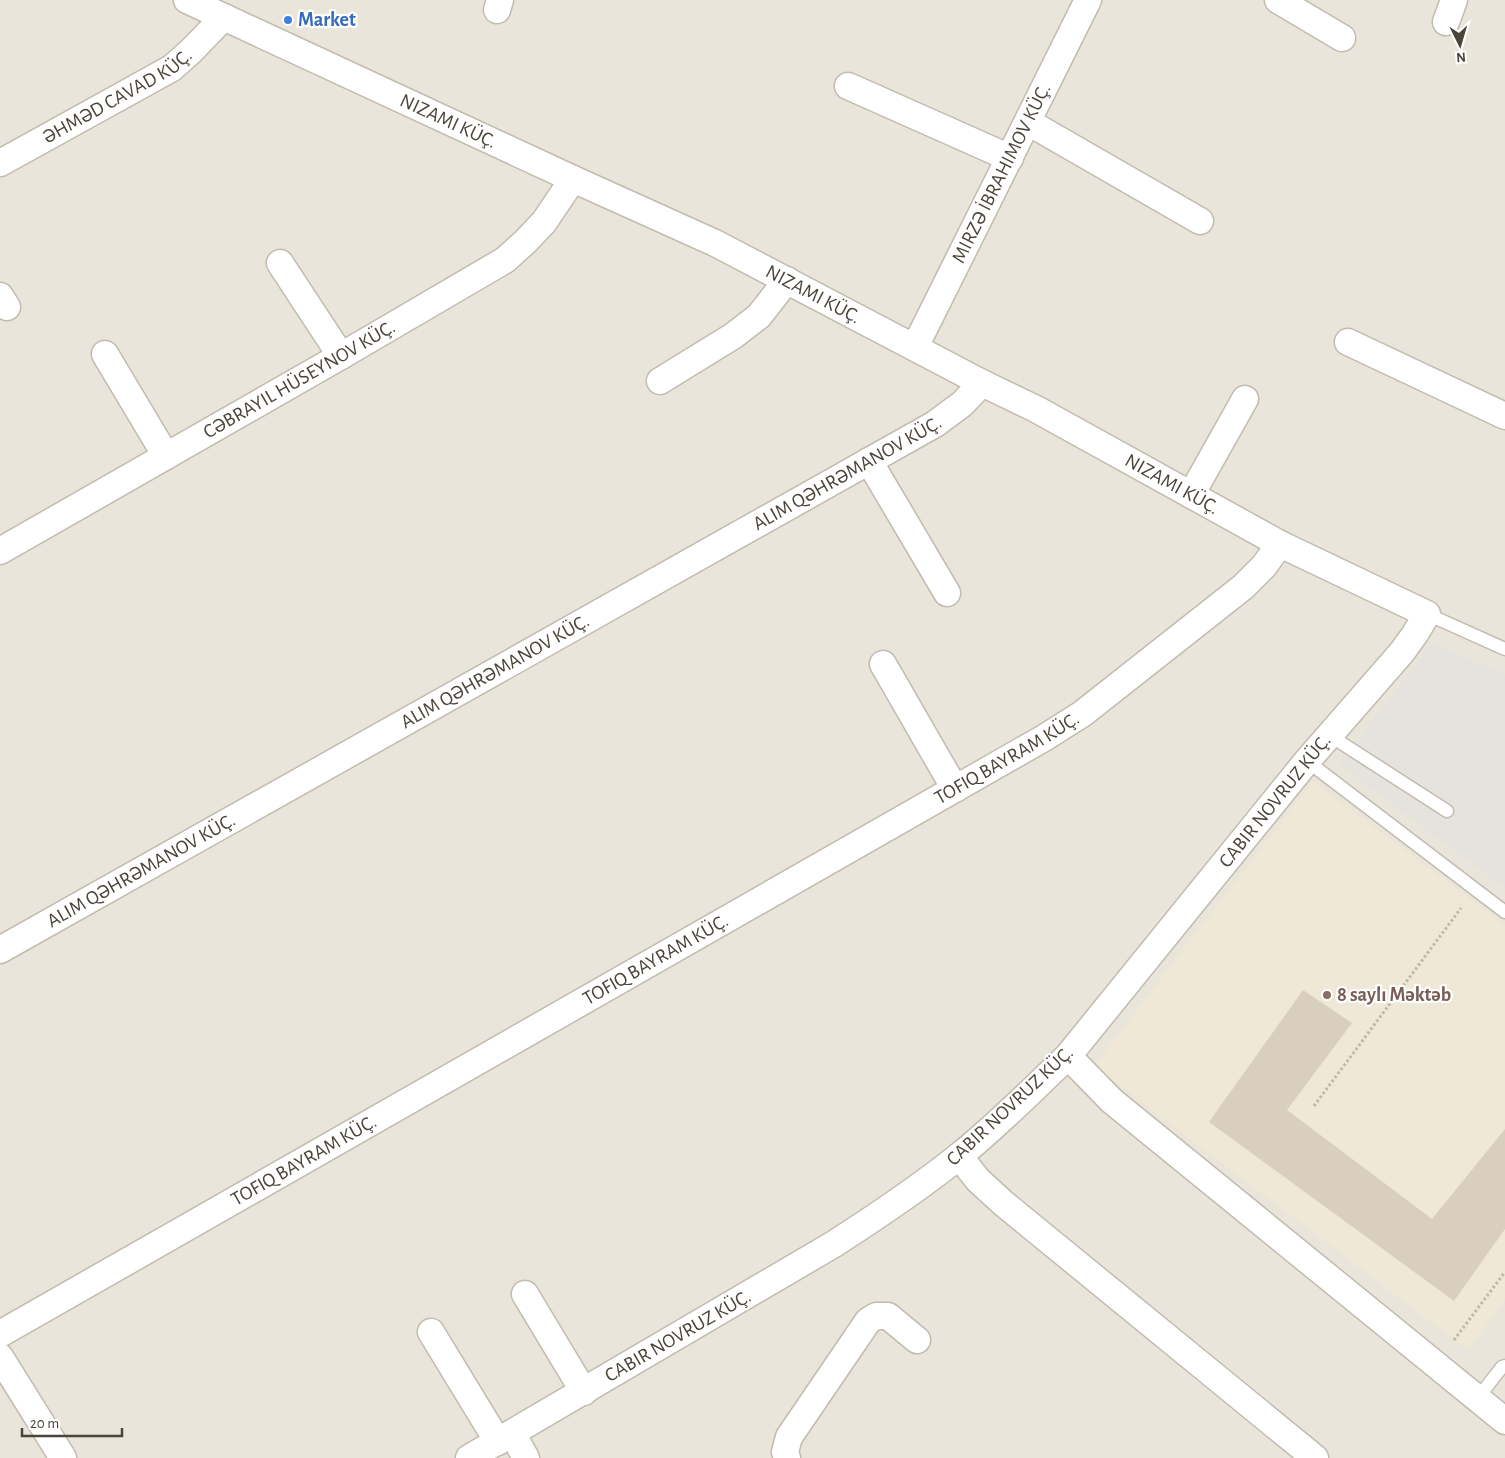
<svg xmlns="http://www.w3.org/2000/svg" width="1505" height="1458" viewBox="0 0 1505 1458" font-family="'Alegreya Sans',sans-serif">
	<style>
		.residential { fill: #eae5da }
		.industrial { fill: #e6e2dd }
		.education { fill: #efe8d6 }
		.building { fill: #d8cfc1 }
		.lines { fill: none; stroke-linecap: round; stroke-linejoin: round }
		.service-casing { stroke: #c2bbae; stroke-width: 15 }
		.minor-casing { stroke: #c2bbae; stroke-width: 29 }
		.path { stroke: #c4b79f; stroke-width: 3; stroke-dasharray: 2.5 2.5; stroke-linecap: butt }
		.service { stroke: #fff; stroke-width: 12 }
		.minor { stroke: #fff; stroke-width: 26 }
		.shop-dot { fill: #3f7fe0; stroke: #fff; stroke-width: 2 }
		.education-dot { fill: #8d6e63; stroke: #fff; stroke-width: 2 }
		.labels { text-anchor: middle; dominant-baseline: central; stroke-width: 4.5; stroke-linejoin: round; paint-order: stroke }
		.shop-label { font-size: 20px; font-weight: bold; fill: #366cbe; stroke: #fff; text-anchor: start }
		.street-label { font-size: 20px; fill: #4b4439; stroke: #fff }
		.education-label { font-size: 20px; font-weight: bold; fill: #785e54; stroke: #fff; text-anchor: start }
	</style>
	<rect width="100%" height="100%" fill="#f6f3ec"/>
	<!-- residential -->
	<path class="residential" d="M0 0H1505V1458H0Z"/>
	<!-- industrial -->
	<path class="industrial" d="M1432 644 1505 675V888L1339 764Z"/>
	<!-- education -->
	<path class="education" d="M1313 781 1505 925V1300L1468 1350 1094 1066Z"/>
	<!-- building -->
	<path class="building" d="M1303 990 1352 1023 1287 1110 1432 1219 1505 1129V1229L1454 1301 1209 1122Z"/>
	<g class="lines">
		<defs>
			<path id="service" d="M1427 614 1505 649
				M1329 735 1447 811
				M1307 761 1505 912
				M1477 1399 1502 1367 1505 1366"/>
			<g id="minor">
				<path id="s1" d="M187 0 573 179 715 243 982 383 1036 409 1280 544 1427 614 1415 634 1402 652 1307 761 1068 1056C1032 1090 997 1126 958 1157 919 1188 876 1217 834 1244L469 1458"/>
				<path d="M1278 0 1342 38"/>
				<path d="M497 10 500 0"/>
				<path d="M1446 22 1454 0"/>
				<path d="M848 86 1010 158"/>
				<path d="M1028 122 1200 221"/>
				<path id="s2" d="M0 163 172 68 191 51 224 17"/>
				<path d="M280 263 341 356"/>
				<path d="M0 296 7 307"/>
				<path d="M1348 342 1505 416"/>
				<path id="s3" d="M915 347 1088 0"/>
				<path d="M105 354 166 456"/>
				<path d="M660 381 733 336 759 316 787 280"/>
				<path d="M869 461 947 593"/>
				<path d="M1191 495 1245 399"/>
				<path id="s4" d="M0 551 341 356 505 260 525 242 544 222 573 179"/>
				<path d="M883 664 955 789"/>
				<path id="s5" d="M0 950 935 424 962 404 982 383"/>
				<path d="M1068 1056 1112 1101 1505 1421"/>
				<path d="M959 1156 978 1180 1003 1203 1315 1458"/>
				<path d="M525 1294 584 1392"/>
				<path d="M431 1332 498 1442"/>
				<path id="s6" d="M0 1334 1044 738 1082 714 1243 587 1264 566 1280 544"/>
				<path d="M0 1357 63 1458"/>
				<path d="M512 1433 526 1458"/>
				<path d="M787 1458 785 1452 789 1437 868 1321 876 1316H888L917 1340"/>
			</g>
		</defs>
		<!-- service casing -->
		<use href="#service" class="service-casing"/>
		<!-- minor casing -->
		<use href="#minor" class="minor-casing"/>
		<!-- path -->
		<path class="path" d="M1314 1106 1461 908
			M1454 1340 1505 1272"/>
		<!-- service -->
		<use href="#service" class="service"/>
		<!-- minor -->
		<use href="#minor" class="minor"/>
	</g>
	<!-- markers -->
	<circle class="shop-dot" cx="288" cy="20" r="5"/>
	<circle class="education-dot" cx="1327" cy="995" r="5"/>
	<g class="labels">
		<!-- shop labels -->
		<g class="shop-label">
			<text x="298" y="20">Market</text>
		</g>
		<!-- street labels -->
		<g class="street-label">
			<text stroke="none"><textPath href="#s2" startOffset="135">ƏHMƏD CAVAD KÜÇ.</textPath></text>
			<text stroke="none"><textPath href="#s1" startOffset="288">NIZAMI KÜÇ.</textPath></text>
			<text stroke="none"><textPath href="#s3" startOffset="194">MIRZƏ İBRAHIMOV KÜÇ.</textPath></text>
			<text stroke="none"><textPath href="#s1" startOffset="692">NIZAMI KÜÇ.</textPath></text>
			<text stroke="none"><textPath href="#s4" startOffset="345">CƏBRAYIL HÜSEYNOV KÜÇ.</textPath></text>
			<text stroke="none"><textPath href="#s5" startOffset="972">ALIM QƏHRƏMANOV KÜÇ.</textPath></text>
			<text stroke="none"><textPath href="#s1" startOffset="1098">NIZAMI KÜÇ.</textPath></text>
			<text stroke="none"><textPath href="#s5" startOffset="568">ALIM QƏHRƏMANOV KÜÇ.</textPath></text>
			<text stroke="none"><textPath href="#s6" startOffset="1160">TOFIQ BAYRAM KÜÇ.</textPath></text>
			<text transform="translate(1275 801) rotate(-51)">CABIR NOVRUZ KÜÇ.</text>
			<text stroke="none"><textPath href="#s5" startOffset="162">ALIM QƏHRƏMANOV KÜÇ.</textPath></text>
			<text stroke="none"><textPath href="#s6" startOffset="755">TOFIQ BAYRAM KÜÇ.</textPath></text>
			<text transform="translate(1010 1106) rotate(-43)">CABIR NOVRUZ KÜÇ.</text>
			<text stroke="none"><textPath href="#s6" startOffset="350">TOFIQ BAYRAM KÜÇ.</textPath></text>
			<text transform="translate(678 1336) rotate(-30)">CABIR NOVRUZ KÜÇ.</text>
		</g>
		<!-- education labels -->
		<g class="education-label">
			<text x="1337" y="995">8 saylı Məktəb</text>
		</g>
	</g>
	<!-- north arrow -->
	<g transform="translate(1460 45) rotate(175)" stroke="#ffffff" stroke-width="4" paint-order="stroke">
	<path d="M0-4L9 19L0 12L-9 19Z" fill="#4b4439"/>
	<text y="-8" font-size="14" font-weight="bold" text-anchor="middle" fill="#4b4439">N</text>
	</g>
	<!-- scale -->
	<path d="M22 1428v8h100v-8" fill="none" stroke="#4b4439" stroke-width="2.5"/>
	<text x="30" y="1428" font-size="15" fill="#4b4439" stroke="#ffffff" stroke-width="4" paint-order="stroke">20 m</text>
</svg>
